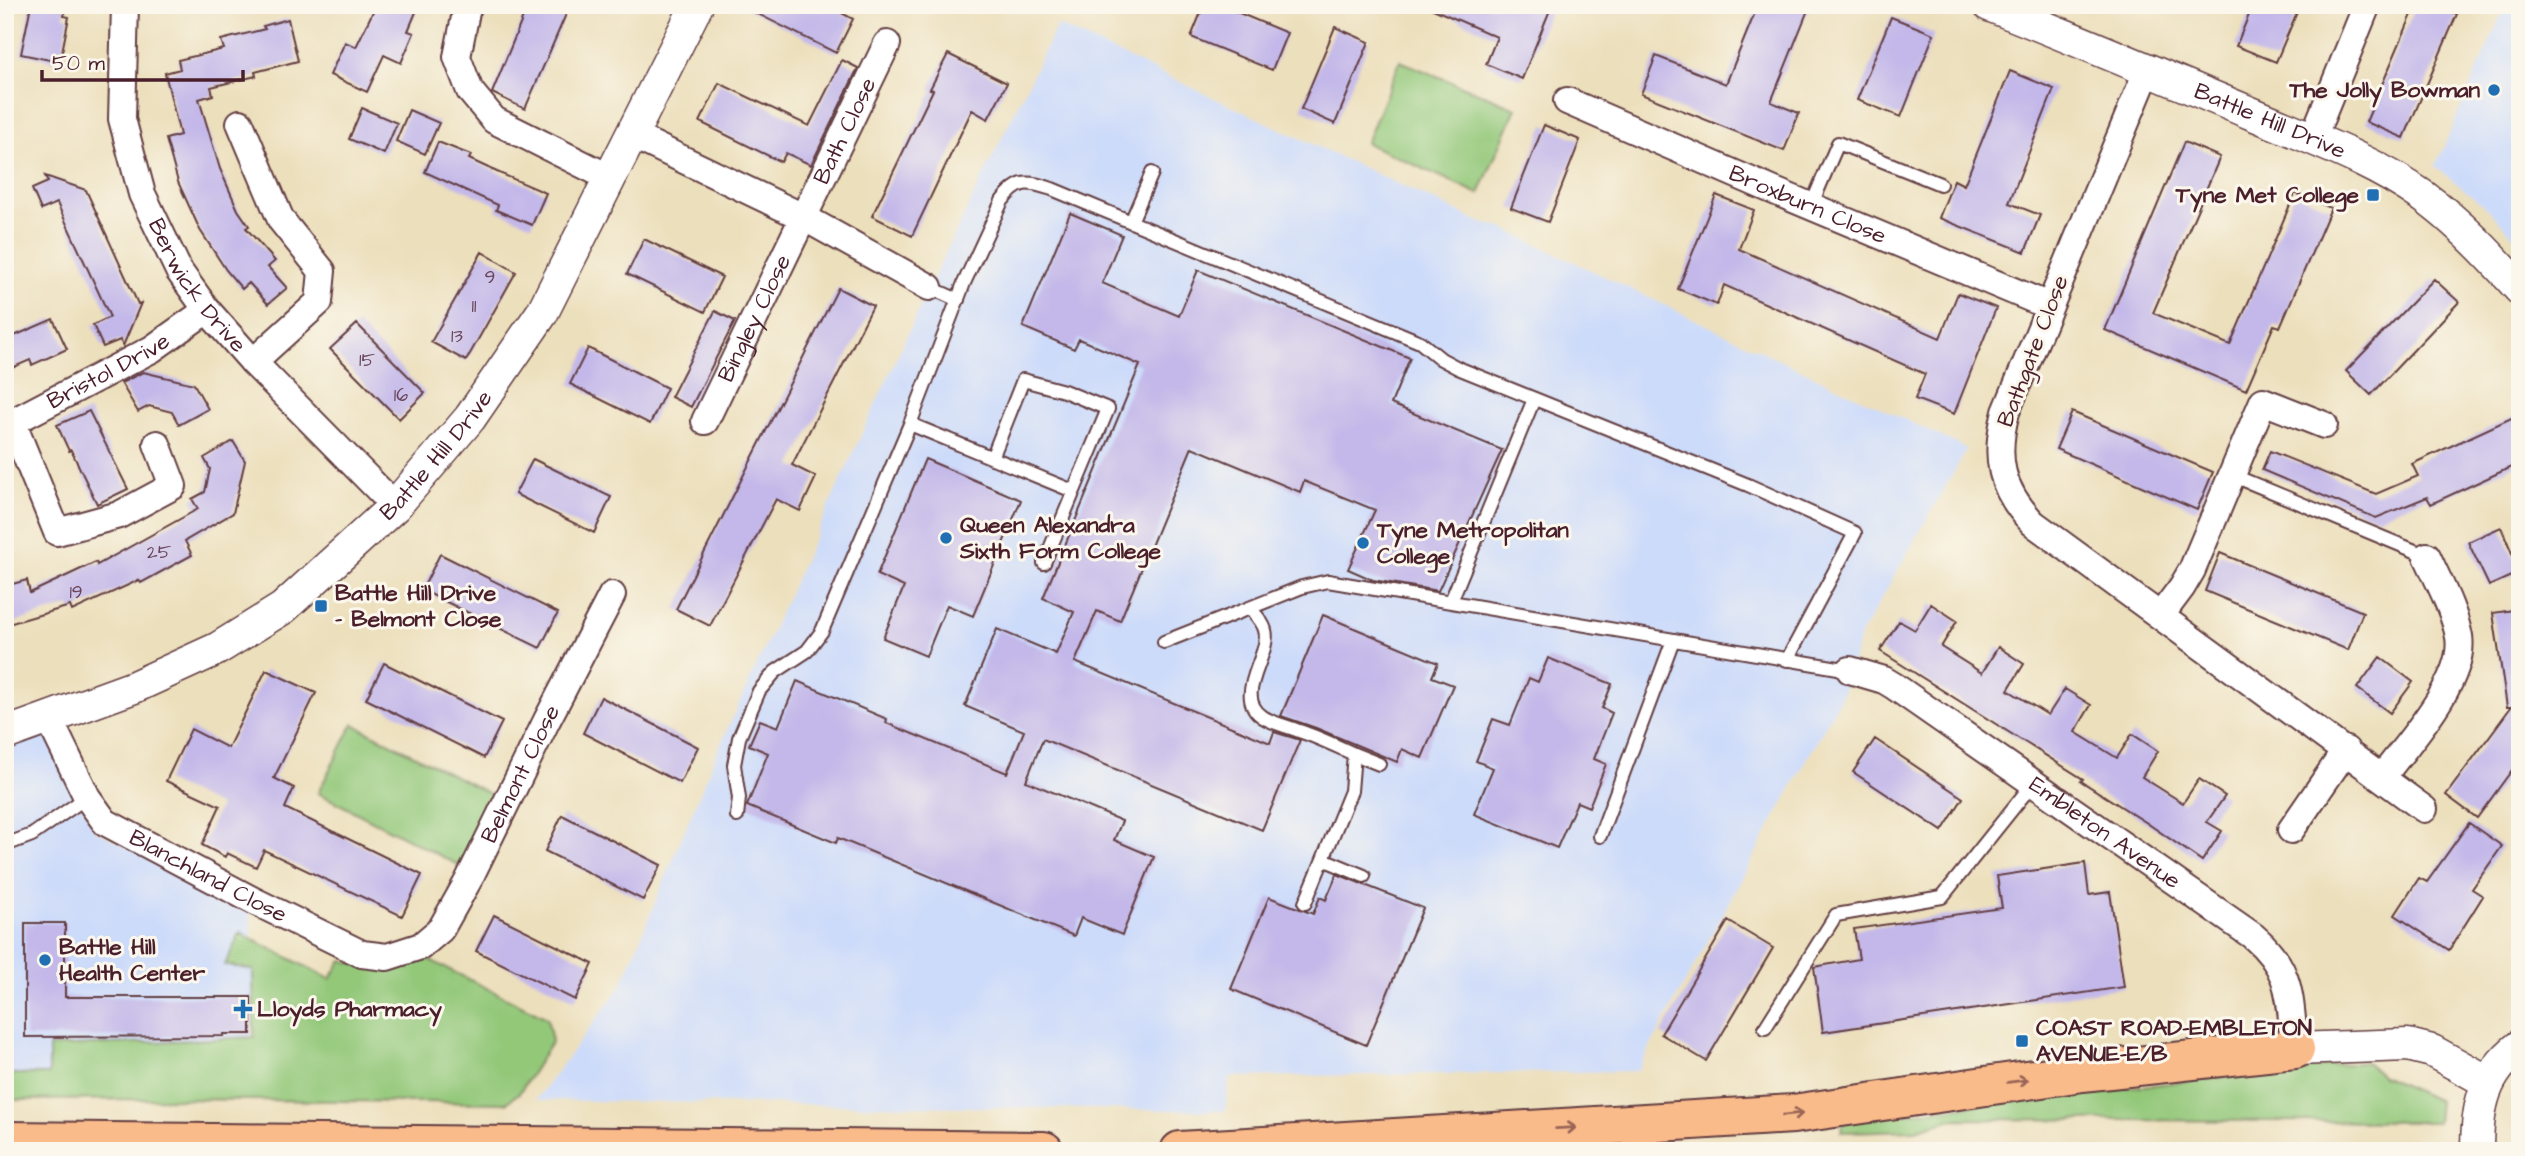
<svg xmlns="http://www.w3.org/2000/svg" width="2525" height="1156" viewBox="0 0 2525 1156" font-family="'Architects Daughter',sans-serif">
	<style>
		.built { fill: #cddbfa }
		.green { fill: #93c879; stroke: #6e7452; stroke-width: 2 }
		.building { fill: #c3b8e9 }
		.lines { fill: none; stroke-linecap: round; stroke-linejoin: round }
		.service-casing { stroke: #623c41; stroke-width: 16 }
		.minor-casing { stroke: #623c41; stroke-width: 30 }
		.tertiary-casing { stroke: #623c41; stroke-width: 35 }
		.trunk-casing { stroke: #623c41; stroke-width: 42 }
		.service { stroke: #fff; stroke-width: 12 }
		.minor { stroke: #fff; stroke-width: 26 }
		.tertiary { stroke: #fff; stroke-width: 32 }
		.trunk { stroke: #fabb8b; stroke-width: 38 }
		.oneway { stroke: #996556 }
		.poi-dot { fill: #1f6fb2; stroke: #fbf7ec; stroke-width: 2.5 }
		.labels { text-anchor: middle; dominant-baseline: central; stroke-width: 6; stroke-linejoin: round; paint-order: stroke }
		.number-label { font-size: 19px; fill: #68455a }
		.poi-label { font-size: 23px; font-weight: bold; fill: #4a1f2b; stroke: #fbf7ec; text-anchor: start }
		.street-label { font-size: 23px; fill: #4a1f2b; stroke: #fbf7ec }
	</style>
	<rect width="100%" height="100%" fill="#fbf7ec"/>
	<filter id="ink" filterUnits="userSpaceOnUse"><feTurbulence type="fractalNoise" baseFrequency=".0143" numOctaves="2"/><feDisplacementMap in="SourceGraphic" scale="14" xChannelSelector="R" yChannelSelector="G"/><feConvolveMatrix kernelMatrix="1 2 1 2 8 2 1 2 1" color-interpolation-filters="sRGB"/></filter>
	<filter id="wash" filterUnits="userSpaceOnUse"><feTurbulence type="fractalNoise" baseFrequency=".00686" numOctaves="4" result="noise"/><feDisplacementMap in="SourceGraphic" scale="28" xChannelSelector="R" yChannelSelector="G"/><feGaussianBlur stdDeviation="1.57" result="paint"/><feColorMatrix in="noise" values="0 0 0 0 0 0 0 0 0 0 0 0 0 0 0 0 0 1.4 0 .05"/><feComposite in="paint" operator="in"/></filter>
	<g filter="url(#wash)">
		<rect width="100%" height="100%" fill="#ecdfbc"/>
		<!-- built -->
		<path class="built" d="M2505 7 2520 14V244L2485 206 2435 167Z
			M1057 25 1484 224 1498 226 1967 449 1860 636 1843 693 1637 1071 1229 1077 1225 1111 536 1100 621 986 716 754 929 287Z
			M50 735 94 830 250 909 253 970 251 1053 5 1085V748Z"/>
		<!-- green -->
		<path class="green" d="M1400 61 1516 108 1479 194 1366 143Z
			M353 724 496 797 460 866 318 793Z
			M240 933 330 979 342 960C381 971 387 974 426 958L547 1018 552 1041 520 1092 506 1103 174 1099 5 1100V1074H49V1047L254 1037 253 970 225 965Z
			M2366 1062 2382 1076 2439 1101 2437 1122 1953 1119 1915 1130 1841 1132 1844 1122 2004 1101Z"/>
		<g id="blocks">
			<!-- building -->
			<path class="building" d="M31 5H66L64 16 69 17 60 62 21 54Z
				M376 5H419L408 31 414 33 401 63 384 55 367 92 330 75 345 42 356 47Z
				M528 5H570L525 109 492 93Z
				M740 5H827L853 19 836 53Z
				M1204 5H1220L1287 33 1272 70 1191 37Z
				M1424 5H1552L1522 79 1486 64 1497 37Z
				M1758 5H1810L1771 102 1799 113 1784 151 1641 94 1656 56 1726 84Z
				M2253 5H2300L2276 62 2236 46Z
				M2416 5H2436L2457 14 2404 138 2366 122Z
				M1891 17 1934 34 1901 117 1857 100Z
				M288 19 298 61 255 72 256 76 211 87 213 95 199 99 220 169 238 210 249 226 246 228 275 261 268 267 287 288 268 304 249 283 242 289 226 270 200 230 178 182 166 139 180 135 165 73 180 69 178 60 224 49 221 40 265 29 263 26Z
				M1335 27 1369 42 1335 124 1301 109Z
				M948 54 1007 83 988 119 972 110 912 236 872 216 933 90 930 89Z
				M842 60 858 68 811 165 786 153 781 162 700 122 719 83 809 126Z
				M2010 71 2054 89 2009 203 2040 215 2025 252 1939 218 1954 180 1964 185Z
				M362 108 397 123 384 154 349 139Z
				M409 110 439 123 425 154 396 141Z
				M1544 125 1580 140 1548 222 1511 208Z
				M438 142 471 155 469 159 497 172 546 193 532 225 496 210 498 205 425 172Z
				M2184 142 2220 157 2153 313 2230 345 2295 193 2331 208 2280 327 2274 325 2246 390 2105 330Z
				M45 176 86 190 138 304 141 303 123 346 120 340 103 347 93 325 110 317 57 203 41 210 32 189 48 182Z
				M1716 195 1754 210 1739 249 1940 338 1958 293 1996 308 1954 414 1915 399 1925 374 1724 285 1717 305 1678 289Z
				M1070 213 1122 235 1102 283 1179 316 1198 270 1410 358 1391 404 1502 450 1438 591 1373 580 1348 569 1375 510 1304 481 1300 492 1192 447 1120 621 1097 611 1075 662 1270 743 1274 732 1300 740 1262 830 1043 739 1026 781 1122 821 1114 840 1154 857 1122 935 1081 918 1074 936 838 838 836 843 747 806 768 753 749 745 760 720 778 727 797 681 887 719 886 723 1007 773 1024 731 965 706 997 629 1056 654 1074 612 1043 598 1140 365 1079 339 1074 349 1023 327Z
				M644 239 722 277 705 312 627 274Z
				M482 252 516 272 466 361 431 342Z
				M2434 279 2459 302 2371 395 2346 371Z
				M838 288 873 306 792 465 816 477 800 511 776 499 710 626 676 609Z
				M715 311 735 321 691 407 671 397Z
				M53 319 67 349 32 365 30 360 5 371V340Z
				M357 324 425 393 399 419 330 349Z
				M588 348 667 388 650 424 570 384Z
				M143 372 194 384 208 409 179 425 172 412 149 406 138 412 121 383Z
				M89 411 128 489 97 504 71 450 69 451 57 425Z
				M2072 412 2213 472 2197 510 2056 449Z
				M2520 414V463L2431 504 2427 497 2376 518 2262 470 2270 451 2376 494 2418 476 2412 464Z
				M233 441 245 461 233 513 185 541 192 555 141 583 139 580 72 611 70 606 5 625V586L27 580 30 593 96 562 97 565 198 509 192 499 205 492 210 469 204 458Z
				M533 459 611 497 594 533 515 494Z
				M925 459 1021 500 973 616 947 605 926 656 883 638 904 587 877 575Z
				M2501 527 2520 572 2489 586 2468 542Z
				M2220 553 2363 612 2348 650 2205 591Z
				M440 554 558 613 540 648 422 590Z
				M1931 604 1957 621 1941 647 1982 673 1998 647 2024 664 2008 690 2048 715 2065 689 2091 705 2075 732 2117 758 2132 734 2158 751 2142 777 2183 803 2199 779 2225 796 2207 822 2222 831 2202 861 2147 823 2081 781 2083 779 1880 651 1899 621 1915 630Z
				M2520 609V759L2477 818 2446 795 2511 707H2507L2493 613Z
				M1323 615 1438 663 1432 677 1453 685 1422 758 1402 749 1397 762 1316 728 1281 716Z
				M2380 657 2413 682 2390 713 2357 688Z
				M1548 658 1612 684 1602 708 1612 713 1594 759 1606 764 1589 807 1577 802 1557 848 1474 814 1493 768 1476 761 1493 719 1510 725 1529 678 1538 682Z
				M384 663 502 722 484 758 366 699Z
				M266 670 316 693 274 778 294 788 285 808 422 875 402 916 264 850 256 867 227 853 225 857 202 845 220 806 166 781 191 729 228 748Z
				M601 697 698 747 680 783 583 733Z
				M1875 739 1963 798 1942 831 1853 772Z
				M562 815 661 865 643 900 545 851Z
				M2469 823 2502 846 2472 889 2483 896 2449 950 2395 915 2419 878 2427 882Z
				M2085 863 2089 895 2110 892 2124 987 1823 1032 1814 967 1859 959 1854 929 2002 908 1997 876Z
				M1337 874 1423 908 1366 1045 1231 989 1269 897 1313 914 1320 897 1326 900Z
				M494 915 593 964 575 1000 476 951Z
				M1728 921 1773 948 1706 1061 1661 1034Z
				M25 923H65V997H251V1034H224V1036L25 1037Z"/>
		</g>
	</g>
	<g filter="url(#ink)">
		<use href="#blocks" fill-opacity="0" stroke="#623c41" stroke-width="2"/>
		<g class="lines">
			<defs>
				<path id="service" d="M1811 206 1838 143 1940 184
					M1131 222 1152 173
					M929 287 958 300
					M910 424 1073 491
					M992 458 1023 380 1064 391 1108 409 1044 563
					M2232 475 2427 556
					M1451 601 1534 399
					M1250 608C1255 614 1263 622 1265 630 1272 655 1231 696 1263 717 1274 724 1287 726 1299 731 1318 737 1336 746 1354 754L1351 791 1305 903
					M1164 642 1302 587 1328 581 1850 670
					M1354 754 1379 764
					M737 816 739 798 734 765 739 738 759 691 775 672 807 651 822 631 910 424 964 283 1002 201C1019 179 1027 181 1052 189L1420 342 1441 359 1458 368 1748 485 1855 533 1787 660
					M1600 836 1673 640
					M5 845 32 835 87 797
					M1323 859 1364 876
					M1765 1028 1836 915 1942 897 2034 782"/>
				<g id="minor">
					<path id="s1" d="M125 5 122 119 142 194 179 271 207 310 253 362 395 506"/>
					<path d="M469 5 466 12 457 57 470 91 494 120 610 178"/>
					<path d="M2148 69 2006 412C1994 457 2000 489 2033 523L2424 809"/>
					<path id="s2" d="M1567 101 1772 190 2049 306"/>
					<path d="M240 123 281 220 322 271 319 302 253 362"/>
					<path d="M632 135 803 217 929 287"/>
					<path d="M2312 140 2367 5"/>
					<path id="s3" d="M705 421 887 44"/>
					<path d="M13 424 57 532 119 515 173 486 157 444"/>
					<path id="s4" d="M5 426 152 349 207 310"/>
					<path d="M2161 615 2182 587 2192 570 2263 401 2324 425"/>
					<path id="s5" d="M1850 670 1884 680 1894 686 2253 936C2294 971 2289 1000 2295 1049"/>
					<path id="s6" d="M49 719 87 797 105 822 254 901 362 954 387 957 421 946 441 929 468 881 547 720 612 595"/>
					<path d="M2383 776C2408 742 2466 680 2459 637 2454 609 2438 581 2427 556"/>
					<path d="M2291 830 2346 750"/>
				</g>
				<g id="tertiary">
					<path id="s7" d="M1989 5C2078 40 2165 77 2253 114 2312 139 2372 160 2424 197 2460 223 2491 256 2520 289"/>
					<path id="s8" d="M5 734 134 687 217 649 283 608 395 506 470 418 542 313 697 5"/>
					<path d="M2295 1049 2408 1045 2432 1051 2488 1082"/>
					<path d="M2477 1151C2477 1106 2483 1075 2520 1046"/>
				</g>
				<path id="trunk" d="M5 1141 1044 1151
					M1180 1151 1793 1114 2082 1072 2295 1049"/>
			</defs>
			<!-- service casing -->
			<use href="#service" class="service-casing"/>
			<!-- minor casing -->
			<use href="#minor" class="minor-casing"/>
			<!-- tertiary casing -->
			<use href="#tertiary" class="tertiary-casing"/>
			<!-- trunk casing -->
			<use href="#trunk" class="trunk-casing"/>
			<!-- service -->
			<use href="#service" class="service"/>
			<!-- minor -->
			<use href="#minor" class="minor"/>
			<!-- tertiary -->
			<use href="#tertiary" class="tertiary"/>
			<!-- trunk -->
			<use href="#trunk" class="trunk"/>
		</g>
		<!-- one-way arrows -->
		<defs><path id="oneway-shaft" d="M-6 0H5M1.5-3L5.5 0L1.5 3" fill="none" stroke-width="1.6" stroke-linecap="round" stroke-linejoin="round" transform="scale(1.75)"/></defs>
		<g class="oneway">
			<use href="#oneway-shaft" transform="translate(2018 1081) rotate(-8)"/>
			<use href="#oneway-shaft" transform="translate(1793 1114) rotate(-6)"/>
			<use href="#oneway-shaft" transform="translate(1566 1128) rotate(-3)"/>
		</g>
	</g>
	<!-- markers -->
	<g class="poi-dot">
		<circle cx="2494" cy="90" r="7"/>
		<rect x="2366" y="188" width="14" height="14" rx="3.5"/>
		<circle cx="946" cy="538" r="7"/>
		<circle cx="1363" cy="543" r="7"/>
		<rect x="314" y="599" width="14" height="14" rx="3.5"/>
		<circle cx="45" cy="960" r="7"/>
		<path d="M239.5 998.5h7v7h7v7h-7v7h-7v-7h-7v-7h7z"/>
		<rect x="2015" y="1034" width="14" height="14" rx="3.5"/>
	</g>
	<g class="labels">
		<!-- number labels -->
		<g class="number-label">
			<text x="490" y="277">9</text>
			<text x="474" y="306">11</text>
			<text x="457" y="336">13</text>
			<text x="367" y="360">15</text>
			<text x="401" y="395">16</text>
			<text x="159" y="552">25</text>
			<text x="76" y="592">19</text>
		</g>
		<!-- poi labels -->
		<g class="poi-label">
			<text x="2480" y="90" text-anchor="end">The Jolly Bowman</text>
			<text x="2359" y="195" text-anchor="end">Tyne Met College</text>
			<text x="960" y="525">Queen Alexandra<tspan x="960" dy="26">Sixth Form College</tspan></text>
			<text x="1377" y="530">Tyne Metropolitan<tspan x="1377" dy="26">College</tspan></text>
			<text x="335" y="593">Battle Hill Drive<tspan x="335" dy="26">- Belmont Close</tspan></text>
			<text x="59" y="947">Battle Hill<tspan x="59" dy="26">Health Center</tspan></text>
			<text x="257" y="1009">Lloyds Pharmacy</text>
			<text x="2036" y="1028">COAST ROAD-EMBLETON<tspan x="2036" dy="26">AVENUE-E/B</tspan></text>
		</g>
		<!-- street labels -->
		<g class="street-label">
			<text stroke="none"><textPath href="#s7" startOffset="304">Battle Hill Drive</textPath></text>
			<text stroke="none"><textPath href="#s3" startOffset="322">Bath Close</textPath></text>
			<text stroke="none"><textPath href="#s2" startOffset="262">Broxburn Close</textPath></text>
			<text stroke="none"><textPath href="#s1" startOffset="299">Berwick Drive</textPath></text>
			<text stroke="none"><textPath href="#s3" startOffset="114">Bingley Close</textPath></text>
			<text transform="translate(2033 351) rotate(-69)">Bathgate Close</text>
			<text stroke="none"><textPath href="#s4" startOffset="117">Bristol Drive</textPath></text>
			<text stroke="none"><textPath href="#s8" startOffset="523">Battle Hill Drive</textPath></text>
			<text stroke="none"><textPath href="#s6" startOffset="668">Belmont Close</textPath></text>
			<text stroke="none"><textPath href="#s5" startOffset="304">Embleton Avenue</textPath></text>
			<text stroke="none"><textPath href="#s6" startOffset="234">Blanchland Close</textPath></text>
		</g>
	</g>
	<!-- margin -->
	<rect width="2525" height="1156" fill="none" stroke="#fbf7ec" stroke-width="28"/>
	<!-- scale -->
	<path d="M42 70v10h201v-10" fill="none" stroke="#4a1f2b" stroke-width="3.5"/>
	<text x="52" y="70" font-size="21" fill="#4a1f2b" stroke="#fbf7ec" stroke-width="5" paint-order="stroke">50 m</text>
</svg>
